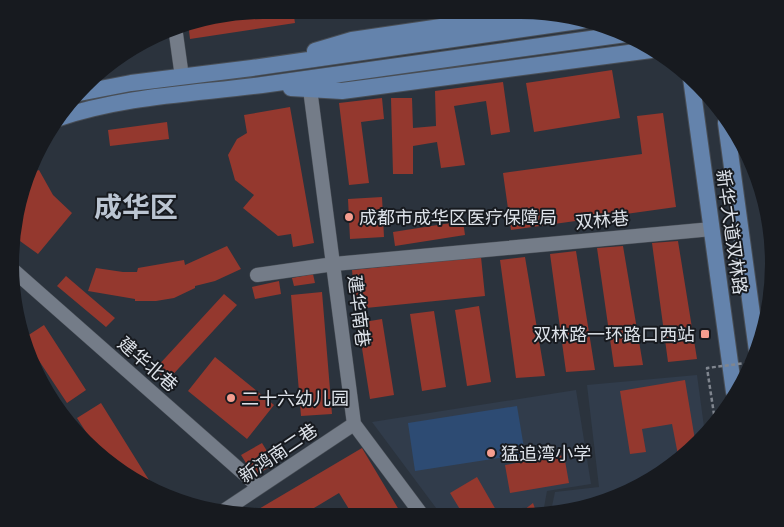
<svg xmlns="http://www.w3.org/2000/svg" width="784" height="527" viewBox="0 0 784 527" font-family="'IBM Plex Sans','Noto Sans SC',sans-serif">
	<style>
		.built { fill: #313c4b }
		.green { fill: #2d4b73 }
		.building { fill: #94382e }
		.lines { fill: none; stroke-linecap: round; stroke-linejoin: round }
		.minor-casing { stroke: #484e56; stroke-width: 15 }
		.major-casing { stroke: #484e56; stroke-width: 18 }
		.minor { stroke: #747c88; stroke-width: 14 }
		.major { stroke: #6483ac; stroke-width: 16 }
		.path-bridge { stroke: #80868f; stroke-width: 2.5; stroke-dasharray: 4 2.5; stroke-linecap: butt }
		.poi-dot { fill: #f59d8f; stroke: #171a1f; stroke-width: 2 }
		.labels { text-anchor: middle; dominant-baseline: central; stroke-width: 4; stroke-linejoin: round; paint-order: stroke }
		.poi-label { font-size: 18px; fill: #dde2e9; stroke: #171a1f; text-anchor: start }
		.street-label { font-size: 18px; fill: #dde2e9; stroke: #171a1f }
		.town-label { font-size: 28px; font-weight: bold; fill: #bbc5d2; stroke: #171a1f }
	</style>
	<rect width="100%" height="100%" fill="#2b333d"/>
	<!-- built -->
	<path class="built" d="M697 375 705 434 700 443 618 498 551 511 555 492 599 487 587 385Z
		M576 390 591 484 547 491 543 513 520 517 442 516 372 422Z"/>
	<!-- green -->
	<path class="green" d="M517 406 525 454 415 471 408 423Z"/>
	<!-- building -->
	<path class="building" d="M264 10H293L295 23 190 39 188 22Z
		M314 11H341V12L314 15Z
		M612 70 620 118 534 132 526 83Z
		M503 82 510 132 491 135 486 101 454 106 465 165 441 168 437 142 413 146V174H393L391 98H412L413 128 436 126 435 91Z
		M382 98 384 119 361 122 369 183 349 185 339 103Z
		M290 107 314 243 293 247 291 234 278 236 243 208 254 195 235 180 228 155 237 139 247 133 244 115Z
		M663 113 676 207 511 230 503 173 642 154 637 116Z
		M167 122 169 139 110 146 108 130Z
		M39 170 53 195 72 213 38 254 13 236 27 174Z
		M382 197 384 237 350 239 348 199Z
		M463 221 465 235 395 246 393 232Z
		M678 241 697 359 668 362 652 243Z
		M227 246 241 269 215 281 195 286V288L174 298 156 301H135V299L88 291 96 268 123 272H137L138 268 184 260 185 265Z
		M623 246 643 365 614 367 597 248Z
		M576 251 595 370 566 372 550 254Z
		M481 257 485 296 356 309 352 270Z
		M525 257 545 376 516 378 500 260Z
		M313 274 315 283 294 286 292 278Z
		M66 276 115 318 106 327 57 286Z
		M279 281 281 294 255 299 252 287Z
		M322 292 332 414 301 416 291 295Z
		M224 294 237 305 167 381 155 369Z
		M479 306 491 382 467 386 455 310Z
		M434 311 446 387 422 391 410 314Z
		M382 319 394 395 370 399 358 323Z
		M44 325 86 390 67 403 24 338Z
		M215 357 274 405 247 439 188 391Z
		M685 380 696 446 683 454 678 455 672 424 642 429 646 452 630 454 620 391Z
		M101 403 157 493 151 491 100 454 77 418Z
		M262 443 275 464 254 476 241 455Z
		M362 448 402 515 352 514 339 493 304 514 252 513Z
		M564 455 569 483 510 493 505 465Z
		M477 477 500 517 464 516 450 493Z
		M533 503 537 514 515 517Z"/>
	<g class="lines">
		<defs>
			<path id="minor" d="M175 27 182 77
				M310 89 354 424 422 515
				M12 269 259 487
				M257 275 334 264 712 229
				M222 512 354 424"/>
			<path id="major" d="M315 51 352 40 529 14
				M691 78 734 392
				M291 88 342 91 651 50
				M79 93 131 83 252 68 585 20
				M56 119C123 96 192 94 262 85 383 68 504 51 626 34
				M726 123 757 351"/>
		</defs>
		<!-- minor casing -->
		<use href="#minor" class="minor-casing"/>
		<!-- major casing -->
		<use href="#major" class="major-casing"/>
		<!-- minor -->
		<use href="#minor" class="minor"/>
		<!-- major -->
		<use href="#major" class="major"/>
		<!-- path-bridge -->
		<path class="path-bridge" d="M715 421 707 368 754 362"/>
	</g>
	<!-- markers -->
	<g class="poi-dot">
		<circle cx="349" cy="217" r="5"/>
		<rect x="700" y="329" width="10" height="10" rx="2.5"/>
		<circle cx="231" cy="398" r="5"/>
		<circle cx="491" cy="453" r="5"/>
	</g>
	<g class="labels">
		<!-- poi labels -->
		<g class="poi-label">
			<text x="359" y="217">成都市成华区医疗保障局</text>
			<text x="695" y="334" text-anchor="end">双林路一环路口西站</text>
			<text x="241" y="398">二十六幼儿园</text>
			<text x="501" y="453">猛追湾小学</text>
		</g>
		<!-- street labels -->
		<g class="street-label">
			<text transform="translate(602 220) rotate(-5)">双林巷</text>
			<text transform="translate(732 232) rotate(82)">新华大道双林路</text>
			<text transform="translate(359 311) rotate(83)">建华南巷</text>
			<text transform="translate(148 364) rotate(41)">建华北巷</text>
			<text transform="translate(278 453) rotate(-34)">新鸿南二巷</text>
		</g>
		<!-- town labels -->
		<g class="town-label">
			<text x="136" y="206">成华区</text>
		</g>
	</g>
	<!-- crop -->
	<path d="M0 0H784V527H0ZM263 19H521A244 244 0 0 1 765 263V264A244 244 0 0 1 521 508H263A244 244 0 0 1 19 264V263A244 244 0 0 1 263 19Z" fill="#171a1f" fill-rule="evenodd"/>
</svg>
